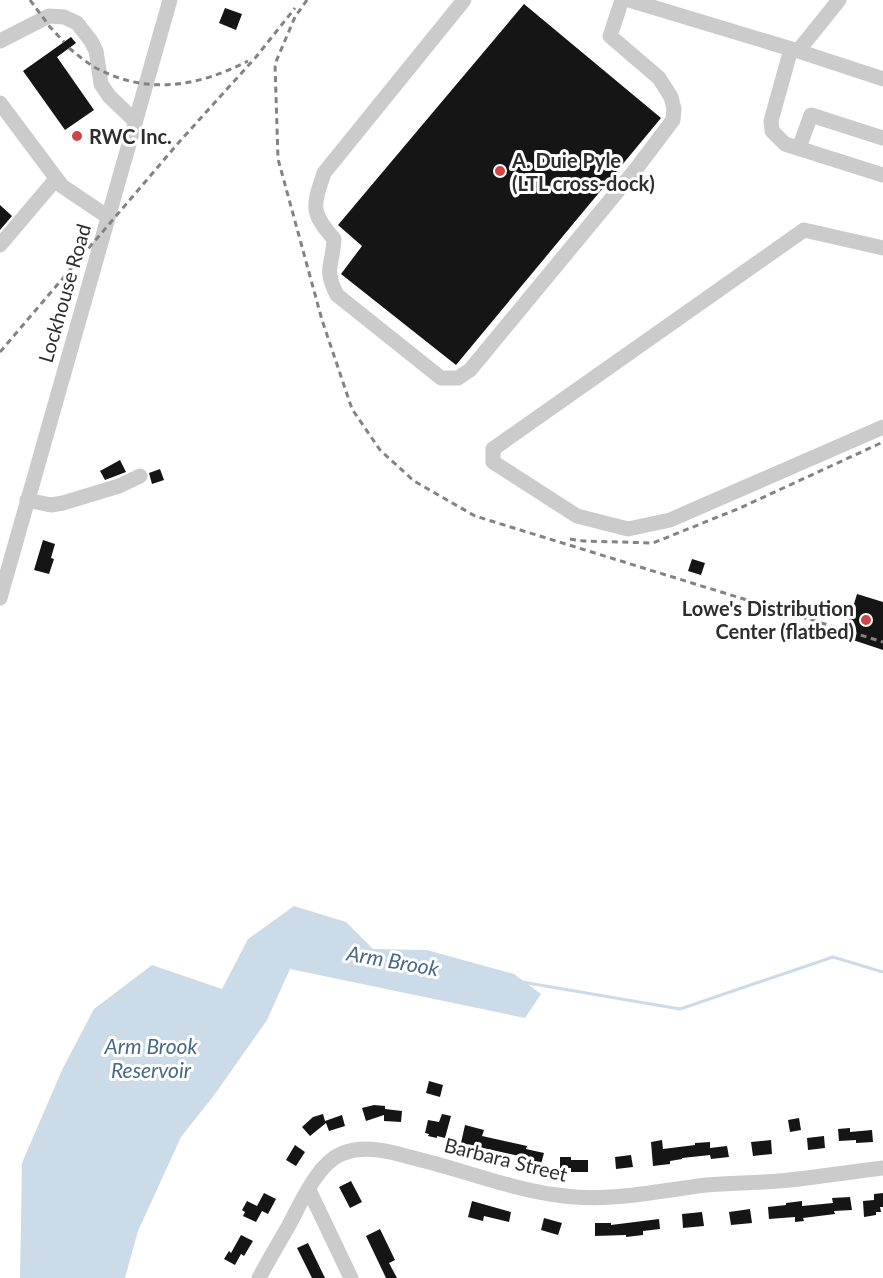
<svg xmlns="http://www.w3.org/2000/svg" width="883" height="1278" viewBox="0 0 883 1278" font-family="Lato,sans-serif">
	<style>
		.water { fill: #cbdbe7 }
		.lines { fill: none; stroke-linecap: round; stroke-linejoin: round }
		.stream { stroke: #cbdbe7; stroke-width: 3 }
		.building { fill: #151515 }
		.minor { stroke: #cbcbcb; stroke-width: 15 }
		.rail { stroke: #838383; stroke-width: 3; stroke-dasharray: 6 4.5; stroke-linecap: butt }
		.poi-dot { fill: #ce4649; stroke: #fff; stroke-width: 2 }
		.labels { text-anchor: middle; dominant-baseline: central; stroke-width: 6; stroke-linejoin: round; paint-order: stroke }
		.poi-label { font-size: 20px; font-weight: bold; fill: #2e2e2e; stroke: #fff; text-anchor: start }
		.street-label { font-size: 20px; fill: #2e2e2e; stroke: #fff }
		.water-label { font-size: 21px; font-style: italic; fill: #466985; stroke: #fff }
	</style>
	<rect width="100%" height="100%" fill="#fff"/>
	<!-- water -->
	<path class="water" d="M294 906 346 922 373 949 427 950 514 974 541 994 525 1018 290 969 267 1020 215 1094 181 1137 138 1231 125 1278H20L22 1163 62 1070 94 1009 152 965 222 989 248 939Z"/>
	<g class="lines">
		<!-- stream -->
		<path class="stream" d="M522 982 680 1009 833 957 883 972"/>
	</g>
	<!-- building -->
	<path class="building" d="M524 4 661 118 456 365 341 274 362 246 338 225Z
		M225 8 242 14 236 30 219 23Z
		M71 37 76 43 57 57 94 110 65 130 23 71Z
		M0 205 12 216 0 230Z
		M120 460 126 472 105 480 100 471Z
		M160 469 164 480 152 484 149 473Z
		M43 540 55 544 51 558 54 559 49 574 34 570Z
		M692 559 705 563 701 575 688 571Z
		M857 594 883 602V650L844 637Z
		M429 1081 443 1085 440 1097 426 1093Z
		M374 1105 385 1106V1109L402 1111 401 1122 384 1121V1115L366 1121 362 1108Z
		M323 1114 325 1121 342 1115 345 1126 329 1131 326 1123 310 1136 302 1127 313 1117Z
		M442 1114 451 1116 445 1138 437 1136V1138L428 1136 429 1134 425 1133 428 1120 439 1122Z
		M799 1118 801 1130 790 1132 788 1120Z
		M465 1125 484 1130 482 1136 527 1146 526 1149 544 1153 541 1164 523 1160 524 1157 461 1143Z
		M850 1128V1132L872 1130 873 1142 856 1143V1140L839 1141 838 1129Z
		M824 1136 825 1148 808 1150 807 1138Z
		M662 1140 663 1149 695 1145V1143L710 1142V1148L727 1146 729 1157 711 1159 710 1155 682 1158V1159L670 1161V1164L653 1166 651 1142Z
		M771 1140 772 1154 753 1156 751 1142Z
		M295 1145 305 1152 296 1166 286 1160Z
		M631 1155 633 1167 616 1169 615 1157Z
		M560 1157H571V1160H588V1172H571V1168H560Z
		M351 1181 362 1202 350 1208 339 1187Z
		M264 1193 276 1199 268 1214 262 1211 256 1222 243 1216 245 1212 242 1210 247 1201 257 1206Z
		M883 1193V1207H880L881 1212H876V1215L864 1217 863 1201 874 1200V1194Z
		M850 1197 852 1210 834 1211 835 1214 803 1218 804 1221 795 1222V1217L769 1219 768 1207 786 1205V1203L802 1201V1206L833 1203 832 1198Z
		M472 1201 511 1212 509 1222 484 1216 483 1221 468 1217Z
		M750 1209 752 1223 731 1225 729 1212Z
		M702 1212 704 1226 683 1228 682 1214Z
		M544 1218 562 1223 558 1235 541 1230Z
		M659 1219 660 1229 643 1231V1235L626 1237V1235L595 1236V1223H611V1225Z
		M380 1229 395 1260 389 1263 397 1278H386L366 1236Z
		M241 1235 253 1241 244 1256 241 1254 235 1265 224 1259 229 1251 231 1253Z
		M308 1243 325 1278H312L297 1248Z"/>
	<g class="lines">
		<!-- minor -->
		<path class="minor" d="M464 0 324 173C313 206 310 212 334 239 333 266 323 268 337 295L441 378H458L470 370 636 169 673 120 674 109 671 97 659 78 610 36 622 0
			M629 0 798 51 883 79
			M0 41 49 16 64 17 77 23 91 41 96 51 101 84 109 96 135 121
			M791 49 771 121 772 131 785 144 883 175
			M798 51 839 0
			M0 103 62 186 108 217
			M799 148 811 115 883 138
			M0 245 56 179
			M883 248 804 230 493 449V462L577 516 628 529 670 520 883 427
			M27 500 51 505 63 503 119 486 140 476
			M0 598 170 0
			M309 1190 351 1278
			M259 1278C268 1261 278 1244 288 1227 300 1205 317 1164 341 1154 367 1143 395 1153 421 1160 466 1171 511 1189 557 1195 608 1203 657 1191 706 1185 731 1183 755 1183 779 1181 814 1178 848 1172 883 1168"/>
		<!-- rail -->
		<path class="rail" d="M30 0 50 27 64 42
			M307 0 295 17 275 64 278 159 322 320 352 409 380 450 414 481 475 516 883 642
			M69 48C79 56 89 65 100 70 150 95 199 86 248 61
			M0 352 180 141 256 57 295 8
			M570 539 583 541 653 543 740 508 883 442"/>
	</g>
	<!-- markers -->
	<g class="poi-dot">
		<circle cx="77" cy="136" r="6"/>
		<circle cx="500" cy="171" r="6"/>
		<circle cx="866" cy="620" r="6"/>
	</g>
	<g class="labels">
		<!-- poi labels -->
		<g class="poi-label">
			<text x="89" y="136">RWC Inc.</text>
			<text x="512" y="160">A. Duie Pyle<tspan x="512" dy="23">(LTL cross-dock)</tspan></text>
			<text x="854" y="608" text-anchor="end">Lowe's Distribution<tspan x="854" dy="23">Center (flatbed)</tspan></text>
		</g>
		<!-- street labels -->
		<g class="street-label">
			<text transform="translate(64 293) rotate(-74)">Lockhouse Road</text>
			<text transform="translate(506 1159) rotate(14)">Barbara Street</text>
		</g>
		<!-- water labels -->
		<g class="water-label">
			<text transform="translate(393 960) rotate(10)">Arm Brook</text>
			<text x="151" y="1045">Arm Brook<tspan x="151" dy="24">Reservoir</tspan></text>
		</g>
	</g>
</svg>
